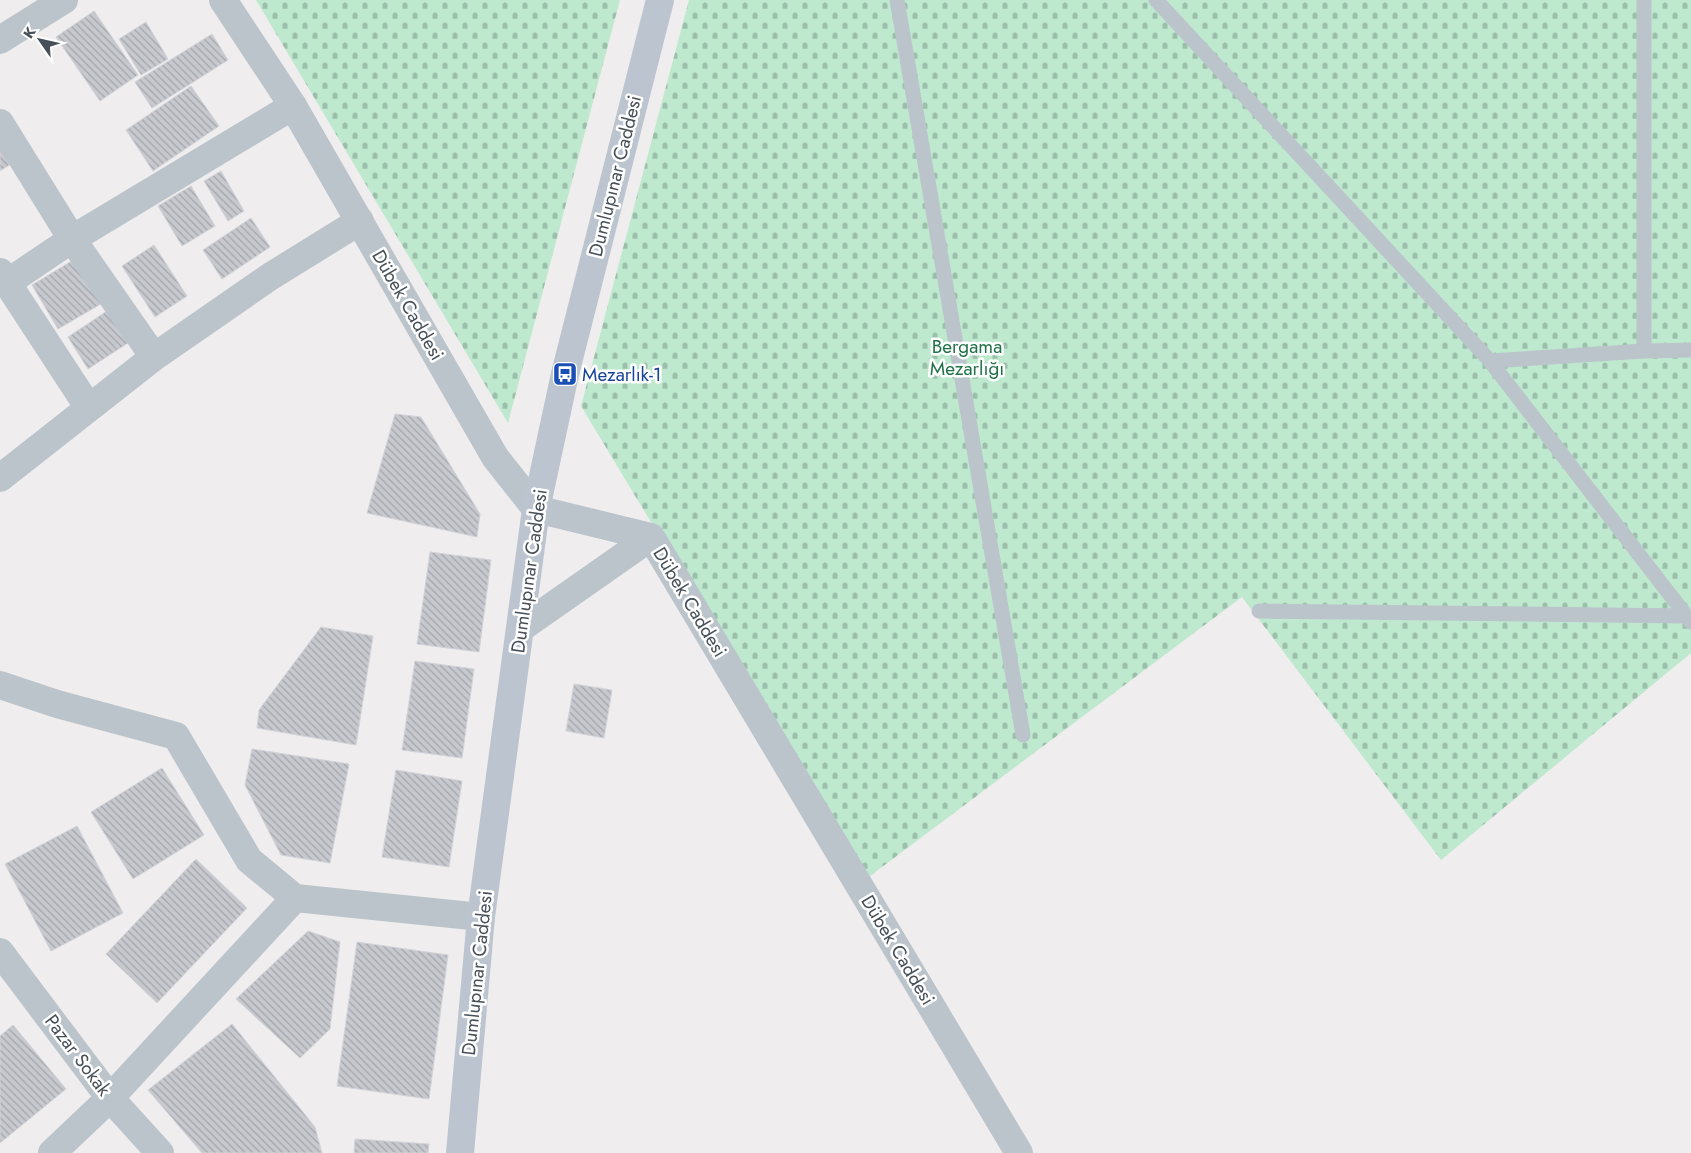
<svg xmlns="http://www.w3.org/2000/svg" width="1691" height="1153" viewBox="0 0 1691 1153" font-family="Jost,sans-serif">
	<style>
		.cemetery { fill: url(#cemetery-stones) }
		.building { fill: url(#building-back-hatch); stroke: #d1d3d8 }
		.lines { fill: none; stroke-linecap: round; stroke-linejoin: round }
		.service { stroke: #bcc4cb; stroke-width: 15 }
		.minor { stroke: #bcc4cb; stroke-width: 28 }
		.tertiary { stroke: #bcc4cb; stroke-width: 28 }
		.secondary { stroke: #bcc5cf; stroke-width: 28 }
		.labels { text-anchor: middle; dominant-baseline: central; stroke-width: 5; stroke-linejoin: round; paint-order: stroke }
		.street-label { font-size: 19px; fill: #475058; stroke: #fff }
		.park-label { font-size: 19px; fill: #1f7147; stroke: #fff }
		.transit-label { font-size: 19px; fill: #164399; stroke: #fff; text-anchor: start }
	</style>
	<defs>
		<pattern id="cemetery-stones" width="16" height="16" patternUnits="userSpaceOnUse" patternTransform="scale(1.25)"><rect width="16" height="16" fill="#bee9cf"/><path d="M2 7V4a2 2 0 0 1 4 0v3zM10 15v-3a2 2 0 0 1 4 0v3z" fill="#9cbfab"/></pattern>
		<pattern id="building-back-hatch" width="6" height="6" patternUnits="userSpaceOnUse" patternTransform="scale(1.25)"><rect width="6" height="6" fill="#c7c9cf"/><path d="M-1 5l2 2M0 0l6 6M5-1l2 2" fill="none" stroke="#a3a6ab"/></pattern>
	</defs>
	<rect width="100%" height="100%" fill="#efeded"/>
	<!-- cemetery -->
	<path class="cemetery" d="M256 0H620L508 423Z
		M689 0H1691V653L1441 860 1242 597 866 879 581 406Z"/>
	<!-- building -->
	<path class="building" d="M94 11 138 75 100 101 56 37Z
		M146 22 168 59 141 75 119 39Z
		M212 34 228 60 152 108 135 82Z
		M191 86 219 126 153 171 126 130Z
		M0 146 11 164 0 171Z
		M221 171 244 211 228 221 204 181Z
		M191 186 215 226 182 246 158 206Z
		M251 218 270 247 222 279 203 250Z
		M154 245 187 296 155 317 122 266Z
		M80 256 106 301 58 329 32 285Z
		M110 309 131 341 88 369 68 337Z
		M395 414 421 417 480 514 477 537 367 513Z
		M430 552 491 560 479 652 417 644Z
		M321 627 373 636 356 745 257 728 259 710Z
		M415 661 474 669 462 758 402 750Z
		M574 684 612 690 604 738 566 731Z
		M252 749 349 764 330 863 281 855 245 785Z
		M162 768 204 835 133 879 91 812Z
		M396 770 462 781 449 867 382 857Z
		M77 826 123 913 51 951 5 864Z
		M196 859 247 908 157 1003 106 954Z
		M308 931 340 942 330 1029 300 1058 236 999Z
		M357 942 448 955 429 1099 337 1086Z
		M232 1024 315 1127 322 1153H202L148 1090Z
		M13 1025 66 1089 0 1143V1036Z
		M355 1139 429 1144 428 1153H354Z"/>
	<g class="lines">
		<!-- service -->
		<path class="service" d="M897 0 1023 735
			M1156 0 1490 361 1691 622
			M1644 351V0
			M1490 361 1644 351 1691 350
			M1259 611 1687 616"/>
		<!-- minor -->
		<path class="minor" d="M0 40 64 0
			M0 123 72 239 154 357
			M0 272 89 408
			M7 283 72 239 293 106
			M0 478 154 357 271 276 360 221
			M0 685 57 704 176 736 249 860 295 898
			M0 952 110 1098 160 1153
			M52 1153 110 1098 295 898 481 917"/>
		<!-- tertiary -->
		<path class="tertiary" d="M223 0 293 106 495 457 536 509 651 537 1019 1153
			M521 628 651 537"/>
		<!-- secondary -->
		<path class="secondary" d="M460 1153 481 917 536 509 565 374 660 0"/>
	</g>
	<!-- icons -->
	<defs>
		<symbol id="bus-square" viewBox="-11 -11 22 22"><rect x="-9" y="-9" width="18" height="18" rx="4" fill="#1a4fb4" stroke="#fff"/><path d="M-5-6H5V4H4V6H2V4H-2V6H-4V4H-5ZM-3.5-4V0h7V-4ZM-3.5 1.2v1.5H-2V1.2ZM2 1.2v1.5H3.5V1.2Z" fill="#fff"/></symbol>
	</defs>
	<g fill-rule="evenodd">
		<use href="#bus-square" x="551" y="360" width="28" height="28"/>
	</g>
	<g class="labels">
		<!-- street labels -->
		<g class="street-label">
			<text transform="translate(615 176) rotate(-76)">Dumlupınar Caddesi</text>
			<text transform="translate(408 305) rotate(60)">Dübek Caddesi</text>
			<text transform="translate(529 571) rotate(-82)">Dumlupınar Caddesi</text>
			<text transform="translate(690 602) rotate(59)">Dübek Caddesi</text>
			<text transform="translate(898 950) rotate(59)">Dübek Caddesi</text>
			<text transform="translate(477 973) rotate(-84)">Dumlupınar Caddesi</text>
			<text transform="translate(78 1055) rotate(53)">Pazar Sokak</text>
		</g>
		<!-- park labels -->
		<g class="park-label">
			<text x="967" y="346">Bergama<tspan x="967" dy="22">Mezarlığı</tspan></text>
		</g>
		<!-- transit labels -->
		<g class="transit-label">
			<text x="582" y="374">Mezarlık-1</text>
		</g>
	</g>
	<!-- north arrow -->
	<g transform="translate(40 40) rotate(304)" stroke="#ffffff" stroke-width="4" paint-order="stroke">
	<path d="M0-4L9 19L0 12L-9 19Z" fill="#475058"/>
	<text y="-8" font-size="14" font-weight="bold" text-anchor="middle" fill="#475058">K</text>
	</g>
</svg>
